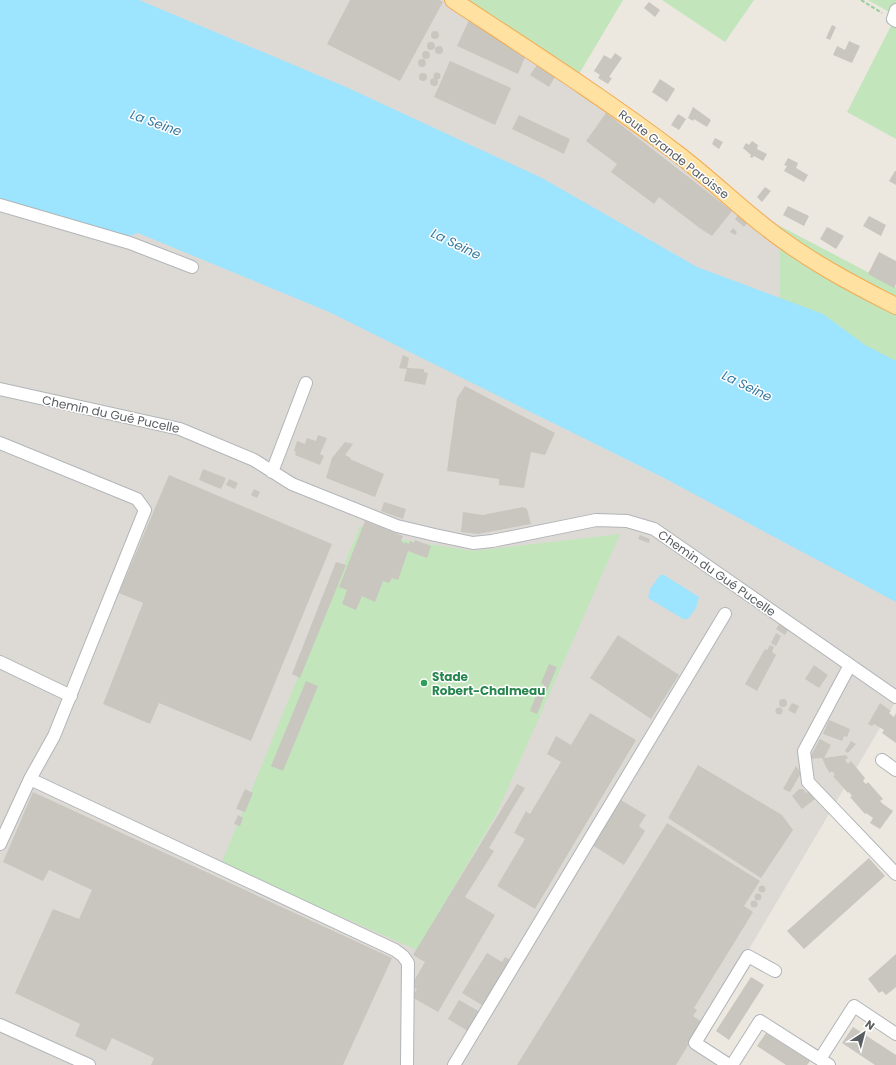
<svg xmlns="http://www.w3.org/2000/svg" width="896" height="1065" viewBox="0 0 896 1065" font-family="Poppins,sans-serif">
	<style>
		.industrial { fill: #dddad5 }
		.green { fill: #c2e5bc }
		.water { fill: #9de4ff }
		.building { fill: #c9c5bf }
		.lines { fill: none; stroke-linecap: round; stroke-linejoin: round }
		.minor-casing { stroke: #b1b5b8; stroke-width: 14 }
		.major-casing { stroke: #f2ac53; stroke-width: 18 }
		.path { stroke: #99cd9f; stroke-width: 2; stroke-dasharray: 4 2; stroke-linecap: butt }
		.minor { stroke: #fff; stroke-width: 12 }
		.major { stroke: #ffe1a2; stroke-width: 16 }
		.leisure-dot { fill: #2e9e5b; stroke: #fff; stroke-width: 1.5 }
		.labels { text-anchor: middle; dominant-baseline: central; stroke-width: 3; stroke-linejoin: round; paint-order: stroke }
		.street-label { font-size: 12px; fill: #595e61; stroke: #fff }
		.leisure-label { font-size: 12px; font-weight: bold; fill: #27864d; stroke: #fff; text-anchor: start }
		.water-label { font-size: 13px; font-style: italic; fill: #367a9f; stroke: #fff }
	</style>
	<rect width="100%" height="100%" fill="#ece8e0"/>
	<!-- industrial -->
	<path class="industrial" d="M97 0H466L579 74 780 226V306Z
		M0 184 150 223 693 467 896 596V701L695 1040 735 1065H0Z"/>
	<!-- green -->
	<path class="green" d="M466 0H623L579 74Z
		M662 0H754L725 42Z
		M868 0H896V139L847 112 896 16Z
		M780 226 896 287V367L780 306Z
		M360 526 398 539 473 551 620 534 496 815 417 950 221 864Z"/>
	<!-- water -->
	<path class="water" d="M0 0H139L346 87 542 178 697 267 823 314 865 345 896 361V602L664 478 329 312 138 233 126 237 0 200Z
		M660 575H664L699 597 696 608 688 619H683L648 598 650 589Z"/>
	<!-- building -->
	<path class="building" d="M350 0H439L443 2 400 81 327 44Z
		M649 2 660 10 655 17 644 8Z
		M469 20 525 57 518 74 457 46Z
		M832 25 836 27 830 40 826 38Z
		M431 35a4 4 0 1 1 8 0a4 4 0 1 1-8 0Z
		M849 41 860 46 852 63 833 55 837 46 845 50Z
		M427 46a4 4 0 1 1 8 0a4 4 0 1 1-8 0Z
		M435 50a4 4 0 1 1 8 0a4 4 0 1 1-8 0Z
		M422 55a4 4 0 1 1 8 0a4 4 0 1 1-8 0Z
		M615 53 622 58 609 77 612 78 608 84 598 78 600 75 594 71 604 55 611 59Z
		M418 63a4 4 0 1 1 8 0a4 4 0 1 1-8 0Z
		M450 61 511 88 495 125 434 97Z
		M537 65 555 77 549 87 530 75Z
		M433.5 76a3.5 3.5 0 1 1 7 0a3.5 3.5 0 1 1-7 0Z
		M419 77a4 4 0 1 1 8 0a4 4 0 1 1-8 0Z
		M430 82a4 4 0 1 1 8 0a4 4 0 1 1-8 0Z
		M660 79 675 89 667 102 652 92Z
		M693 107 711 120 707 127 694 119 693 121 688 118Z
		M606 113 732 211 712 236 701 229 659 197 654 204 611 172 617 164 586 141Z
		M678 114 686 119 679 130 671 125Z
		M519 115 570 139 564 154 512 129Z
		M715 138 723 142 719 149 712 144Z
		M752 141 758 145 757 149 767 154 763 161 754 156 752 158 750 157 751 155 743 148 746 143 749 145Z
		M788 158 798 163 796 168 808 175 804 182 784 171 787 166 784 165Z
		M895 171H896V185L889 181Z
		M765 187 771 191 762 202 757 197Z
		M788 206 809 216 804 226 783 215Z
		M738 215 747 223 744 227 735 219Z
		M869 216 886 225 881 236 863 226Z
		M827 227 844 236 836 249 820 239Z
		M733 228 737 232 735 235 730 232Z
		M879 252 896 261V284L894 288 868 274Z
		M403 355 409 358 407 368 424 369V372L428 373 425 385 404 381 407 369 399 368Z
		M465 386 555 433 545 455 531 452 524 488 499 485V479L447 471 457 398Z
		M318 435 327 438 320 454 324 456 320 465 295 455 296 452 294 451 297 441 305 444 307 438 316 441Z
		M345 442 353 444 345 455 351 458 350 459 384 474 375 497 326 478 332 458Z
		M203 469 226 478 221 489 199 480Z
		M169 475 332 544 251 741 159 703 150 724 103 704 143 603 119 593Z
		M229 479 238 483 235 489 226 485Z
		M254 489 260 492 257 498 251 495Z
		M384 502 406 509 403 519 381 511Z
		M523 507 527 509 531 524 478 534 461 532 463 512 483 515Z
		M365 521 403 536 401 541 405 544V542L409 544 410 541 414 543 415 540 431 546 427 558 408 551 398 580 392 578 389 583 383 581 375 602 362 596 356 610 342 604 347 590 339 587Z
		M640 535 650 539 649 543 638 539Z
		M336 562 346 565 300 678 292 674Z
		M779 624 788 630 785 635 776 629Z
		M776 633 781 636 776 646 771 643Z
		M618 635 679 675 651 719 590 678Z
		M770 645 774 647 772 652 776 655 757 691 745 684 765 649 767 650Z
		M549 664 557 667 547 691 543 689 544 685 541 683Z
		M814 665 828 675 819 688 805 679Z
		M306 681 318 686 283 771 271 766Z
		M538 691 545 694 537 714 530 711Z
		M779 703a4 4 0 1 1 8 0a4 4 0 1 1-8 0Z
		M792 703 799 706 795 714 788 710Z
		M880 703 891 711 889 713 894 717 896 713V743L882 733 884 730 874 724 872 726 868 724Z
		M775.5 711a3.5 3.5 0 1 1 7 0a3.5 3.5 0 1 1-7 0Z
		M590 713 636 740 535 909 497 886 525 839 514 833 526 811 530 814 561 762 547 754 556 736 571 745Z
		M829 720 850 729 847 737 844 736 842 741 823 734Z
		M820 739 831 745 824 758 846 755 848 758 845 760 848 764 851 761 865 778 863 781 866 784 868 782 883 799 880 801 883 804 893 811 880 829 870 823 873 818 866 813 865 814 850 797 852 796 849 792 848 793 833 776 835 775 832 771 830 773 827 769 822 758 809 759Z
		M851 741 856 744 848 753 845 751Z
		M698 765 782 815 793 830 761 878 668 818Z
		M796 766 801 773 790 792 783 789Z
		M517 784 525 788 489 848 494 851 465 897 495 915 438 1012 412 997 417 989 411 986 425 962 413 955Z
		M245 789 253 793 245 812 236 809Z
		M799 789H803L806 793 810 790 819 796 802 809 792 796Z
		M33 792 392 958 343 1065H151L154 1058 112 1038 106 1051 75 1036 80 1024 15 993 53 909 79 919 92 890 49 870 43 881 3 862Z
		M621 800 646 815 639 826 645 831 624 865 592 845Z
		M238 815 243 818 240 826 234 824Z
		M667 823 760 881 744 906 753 912 694 1008 697 1010 693 1016 702 1022 676 1065H517Z
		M869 858 885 876 804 949 787 931Z
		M758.5 889a3.5 3.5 0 1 1 7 0a3.5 3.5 0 1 1-7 0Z
		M754.5 897a3.5 3.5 0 1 1 7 0a3.5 3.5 0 1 1-7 0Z
		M750.5 904a3.5 3.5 0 1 1 7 0a3.5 3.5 0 1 1-7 0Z
		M487 953 502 962 505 957 512 961 485 1007 462 993Z
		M896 954V987L886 995 882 991 879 993 868 979Z
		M751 977 764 985 729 1040 716 1031Z
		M459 1000 482 1013 471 1033 448 1019Z
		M853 1027 896 1055V1065H875L842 1043Z
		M766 1033 810 1061 807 1065H786L757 1046Z"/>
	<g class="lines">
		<defs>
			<path id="minor" d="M896 10 893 19 896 21
				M0 205 130 243 192 267
				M0 389 180 429 254 460 292 484 397 526 435 535 473 543 492 541 596 520 627 521 654 529 896 697
				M0 443 137 499 145 510 54 736 30 779 0 844
				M272 472 306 383
				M0 662 71 696
				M850 665 804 751 808 782 896 874
				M882 760 896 770
				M30 779 395 950 403 956 408 963 407 1065
				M0 1025 89 1065
				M820 1059 854 1006 896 1034
				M454 1065 725 614
				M729 1065 695 1043 748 956 775 971
				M732 1065 760 1021 829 1065"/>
			<path id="major" d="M453 0C529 50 606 99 678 154 708 177 735 203 764 226 804 258 850 283 896 306"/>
		</defs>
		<!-- minor casing -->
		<use href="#minor" class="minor-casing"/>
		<!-- major casing -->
		<use href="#major" class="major-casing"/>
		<!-- path -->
		<path class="path" d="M861 0 882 13"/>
		<!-- minor -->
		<use href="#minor" class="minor"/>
		<!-- major -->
		<use href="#major" class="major"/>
	</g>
	<!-- markers -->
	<circle class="leisure-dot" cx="424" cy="683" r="4"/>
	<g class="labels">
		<!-- street labels -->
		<g class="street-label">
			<text transform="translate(674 154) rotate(38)">Route Grande Paroisse</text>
			<text transform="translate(111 414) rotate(12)">Chemin du Gué Pucelle</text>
			<text transform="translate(717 573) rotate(35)">Chemin du Gué Pucelle</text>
		</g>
		<!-- leisure labels -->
		<g class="leisure-label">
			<text x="432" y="676">Stade<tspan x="432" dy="14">Robert-Chalmeau</tspan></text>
		</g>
		<!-- water labels -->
		<g class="water-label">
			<text transform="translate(156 123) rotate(20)">La Seine</text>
			<text transform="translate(456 244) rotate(26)">La Seine</text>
			<text transform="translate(747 386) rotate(26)">La Seine</text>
		</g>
	</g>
	<!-- north arrow -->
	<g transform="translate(864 1033) rotate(36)" stroke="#ffffff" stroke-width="3" paint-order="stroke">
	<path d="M0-3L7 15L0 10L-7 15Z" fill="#595e61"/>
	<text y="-6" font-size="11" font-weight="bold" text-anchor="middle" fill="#595e61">N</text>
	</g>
</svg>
